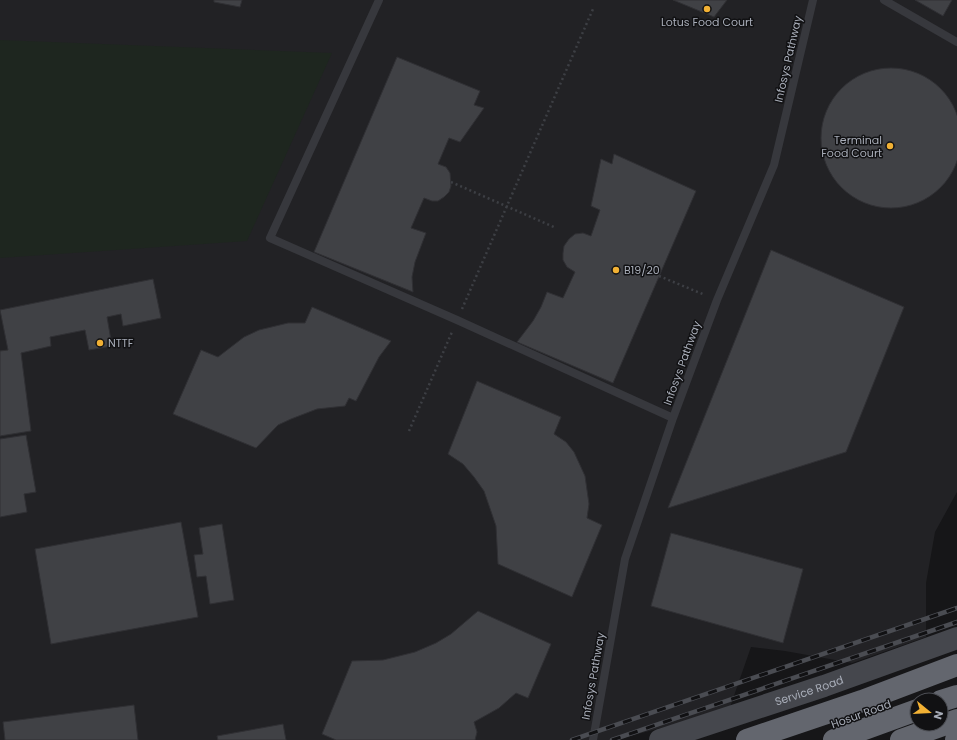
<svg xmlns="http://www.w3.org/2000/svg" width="957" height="740" viewBox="0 0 957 740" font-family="Poppins,sans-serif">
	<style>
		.built { fill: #222225 }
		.green { fill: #1e261f }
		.building { fill: #404145; stroke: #303034 }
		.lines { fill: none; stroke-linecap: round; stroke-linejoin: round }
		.path { stroke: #3d3f44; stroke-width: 2.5; stroke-dasharray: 2 3; stroke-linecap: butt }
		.lane { stroke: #37383d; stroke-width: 8 }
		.secondary { stroke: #45474d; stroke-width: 22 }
		.highway { stroke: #63666e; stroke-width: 22 }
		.rail-casing { stroke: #4a4c52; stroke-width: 4.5 }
		.rail { stroke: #111113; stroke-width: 3; stroke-dasharray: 9; stroke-linecap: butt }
		.poi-dot { fill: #f2b134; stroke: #111113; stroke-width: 1.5 }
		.labels { text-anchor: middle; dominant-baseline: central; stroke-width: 3; stroke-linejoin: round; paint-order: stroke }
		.poi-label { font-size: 11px; fill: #a8adb8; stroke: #111113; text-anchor: start }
		.street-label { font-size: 11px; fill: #a8adb8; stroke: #111113 }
	</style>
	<rect width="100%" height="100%" fill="#161618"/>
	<!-- built -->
	<path class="built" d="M0 0H957V492L935 532 926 583V637L852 663 785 651 751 647 729 710 615 740H0Z"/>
	<!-- green -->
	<path class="green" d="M0 40 332 53 247 241 0 258Z"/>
	<!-- building -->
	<path class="building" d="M214 0H242L240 7 214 2Z
		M673 0H727L714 17Z
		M915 0H952L943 16Z
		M397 57 480 91 474 105 484 108 460 142 449 138 438 164 446 167 450 173 451 186 449 192 444 197 438 201H432L424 198 411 228 426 233 415 262 412 277 413 292 314 252Z
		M821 138a70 70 0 1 1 140 0a70 70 0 1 1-140 0Z
		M614 154 696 191 613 383 517 342 533 321 541 307 547 292 563 298 575 272 567 267 563 260V253L564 246 569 239 575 234 583 233 591 236 600 210 591 206 601 159 612 164Z
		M771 250 904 307 846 452 668 508Z
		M153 279 161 318 123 326 121 314 107 317 112 346 89 350 85 330 50 337 51 346 21 353 31 431 0 436V351L8 350 0 310Z
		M312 307 391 341 379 357 356 401 349 398 345 406 317 409 291 419 278 425 256 448 173 414 201 350 218 357 244 337 259 330 288 323H305Z
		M477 381 561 417 554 434 566 442 574 452 585 476 589 504 587 518 602 525 572 597 498 564 496 526 484 491 474 477 463 464 448 454Z
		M26 435 36 492 24 494 27 512 0 517V439Z
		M181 522 198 617 51 644 35 549Z
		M222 524 234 600 210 604 206 576 197 577 194 555 203 554 199 528Z
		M671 533 803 569 783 643 651 606Z
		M478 611 551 644 528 698 516 693 499 708 474 722 477 732 475 740H336L322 734 352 661 383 660 415 652 436 643 451 634Z
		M134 705 138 740H5L3 722Z
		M283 724 286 740H218L217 736Z"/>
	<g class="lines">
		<!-- path -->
		<path class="path" d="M451 182 554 227
			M659 276 705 295
			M462 309 593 9
			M409 431 452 332"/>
		<!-- lane -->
		<path class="lane" d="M379 0 270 238 457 320 673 418
			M884 0 957 42
			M593 740 625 559 673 418 717 300 774 165 813 0"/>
		<!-- secondary -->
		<path class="secondary" id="s1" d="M660 740 824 686 957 638"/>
		<!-- highway -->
		<path class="highway" d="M941 701 957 696
			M747 740 862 701 957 665
			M834 740 917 710
			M901 740 957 720
			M956 740H957"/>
		<defs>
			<path id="rail" d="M572 740 957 608
				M612 740 957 622"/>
		</defs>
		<!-- rail casing -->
		<use href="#rail" class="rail-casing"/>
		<!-- rail -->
		<use href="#rail" class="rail"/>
	</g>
	<!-- markers -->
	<g class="poi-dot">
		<circle cx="707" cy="9" r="4"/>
		<circle cx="890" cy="146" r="4"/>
		<circle cx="616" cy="270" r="4"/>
		<circle cx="100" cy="343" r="4"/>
	</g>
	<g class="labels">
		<!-- poi labels -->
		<g class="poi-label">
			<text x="707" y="22" text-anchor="middle">Lotus Food Court</text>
			<text x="882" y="140" text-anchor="end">Terminal<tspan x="882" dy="13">Food Court</tspan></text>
			<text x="624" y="270">B19/20</text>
			<text x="108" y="343">NTTF</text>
		</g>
		<!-- street labels -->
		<g class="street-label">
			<text transform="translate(788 59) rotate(-77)">Infosys Pathway</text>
			<text transform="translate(682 363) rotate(-70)">Infosys Pathway</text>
			<text transform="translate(593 676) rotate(-80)">Infosys Pathway</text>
			<text stroke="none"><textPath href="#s1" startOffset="157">Service Road</textPath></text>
			<text transform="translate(861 714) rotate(-20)">Hosur Road</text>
		</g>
	</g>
	<!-- north arrow -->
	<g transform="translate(929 712) rotate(108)"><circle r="19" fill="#111113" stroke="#4d4f55"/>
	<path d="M0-3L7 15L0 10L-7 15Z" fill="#f2b134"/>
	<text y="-6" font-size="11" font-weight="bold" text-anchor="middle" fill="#a8adb8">N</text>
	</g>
</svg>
